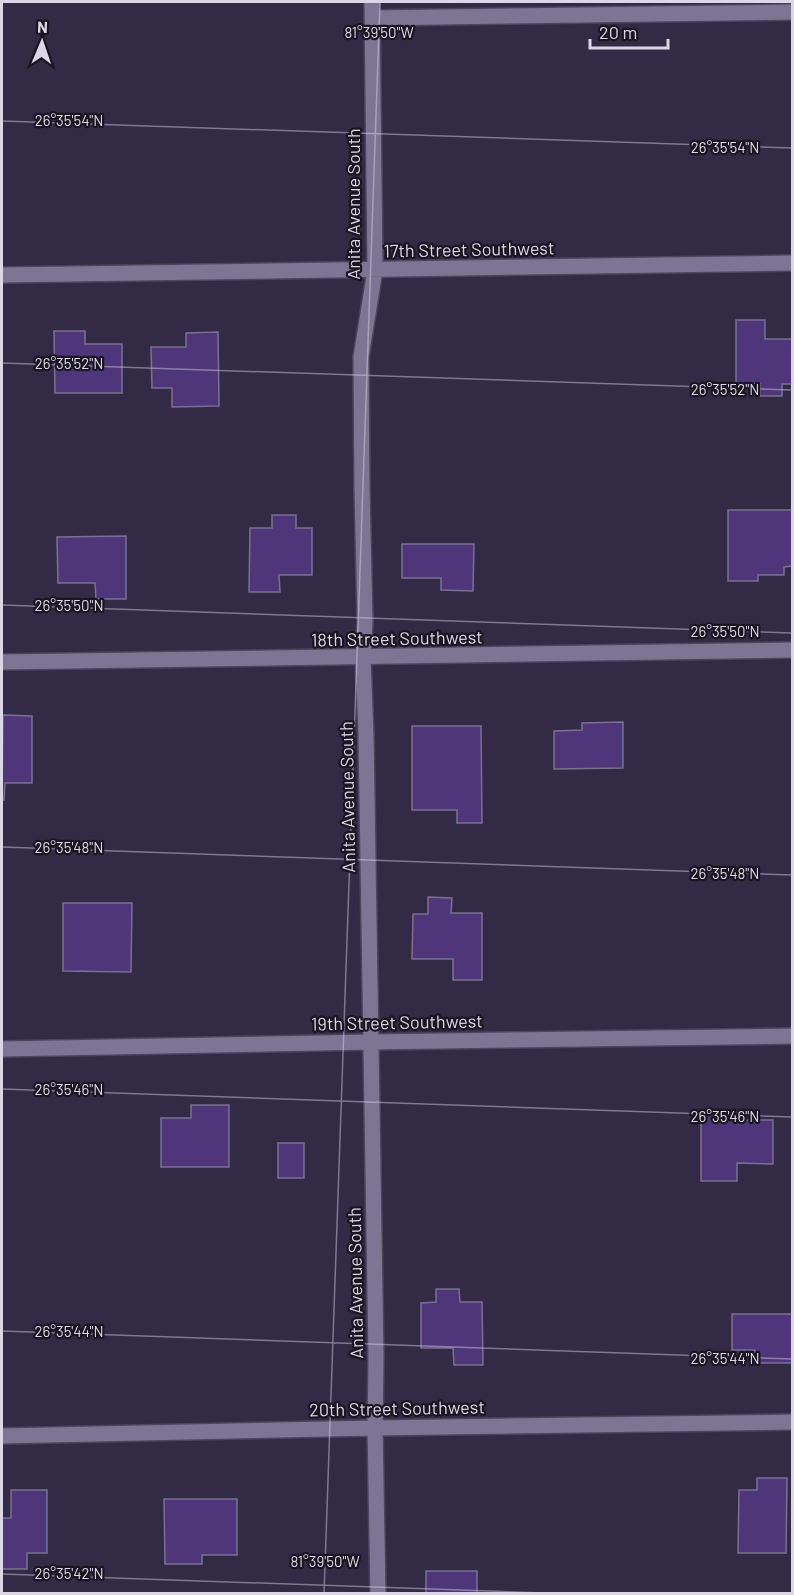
<svg xmlns="http://www.w3.org/2000/svg" width="794" height="1595" viewBox="0 0 794 1595" font-family="Barlow,sans-serif">
	<style>
		.building { fill: #4f357a; stroke: #7a7191; stroke-width: 1.5 }
		.lines { fill: none; stroke-linecap: round; stroke-linejoin: round }
		.minor-casing { stroke: #4d455c; stroke-width: 18 }
		.minor { stroke: #7e7595; stroke-width: 15 }
		.ticks { fill: none; stroke: #dbd6e8; stroke-width: 1.5; stroke-opacity: 0.45 }
		.labels { text-anchor: middle; dominant-baseline: central; stroke-width: 4.5; stroke-linejoin: round; paint-order: stroke }
		.street-label { font-size: 18px; fill: #dbd6e8; stroke: #191521 }
		.ticks-label { font-size: 15px; text-anchor: middle; fill: #dbd6e8; stroke: #191521; stroke-width: 4.5; stroke-linejoin: round; paint-order: stroke }
	</style>
	<rect width="100%" height="100%" fill="#332a45"/>
	<!-- building -->
	<path class="building" d="M736 320H765V339H792V384H782V396H760V384H736Z
		M54 331H85V344H122V393H55Z
		M218 332 219 406 172 407V388H152L151 347H186V333Z
		M728 510H792V566L784 567V575H758V581H728Z
		M272 515H296V528H312V575H279L280 592H249L250 528H272Z
		M126 536V599H96L95 583H58L57 537Z
		M402 544H474L473 591 441 590V578H402Z
		M3 715 32 716V783H5L4 800H2Z
		M623 722V768L554 769V731L582 730V723Z
		M412 726H481L482 823H457V810H412Z
		M428 897 452 898 451 913H482V980H453V959H412L413 914H428Z
		M63 903H132L131 972 63 971Z
		M191 1105H229V1167H161V1118H191Z
		M701 1112H741L742 1120H773V1164L737 1163V1181H701Z
		M278 1143H304V1178H278Z
		M436 1289H459L460 1302H482L483 1365H454L453 1348H421V1303L436 1302Z
		M732 1314H792V1363H755V1350H732Z
		M757 1478H787L786 1553H738L739 1490H757Z
		M11 1490H47V1553H27V1569H2V1518H11Z
		M164 1499H237V1555H202V1564H165Z
		M426 1571H477V1594H426Z"/>
	<g class="lines">
		<defs>
			<path id="minor" d="M372 2 375 270 361 357 362 489 365 621 363 658 366 735 376 1358 375 1428 378 1594
				M372 18 792 12
				M2 275 792 263
				M2 662 792 650
				M2 1049 371 1042 792 1036
				M2 1436 375 1428 792 1422"/>
		</defs>
		<!-- minor casing -->
		<use href="#minor" class="minor-casing"/>
		<!-- minor -->
		<use href="#minor" class="minor"/>
	</g>
	<!-- ticks -->
	<path class="ticks" d="M2 121 792 148M2 363 792 390M2 605 792 633M2 847 792 875M2 1089 792 1117M2 1331 792 1359M2 1574 572 1594M324 1594 380 2"/>
	<g class="labels">
		<!-- street labels -->
		<g class="street-label">
			<text transform="translate(353 204) rotate(-90)">Anita Avenue South</text>
			<text transform="translate(469 249) rotate(-1)">17th Street Southwest</text>
			<text transform="translate(397 638) rotate(-1)">18th Street Southwest</text>
			<text transform="translate(347 797) rotate(-91)">Anita Avenue South</text>
			<text transform="translate(397 1022) rotate(-1)">19th Street Southwest</text>
			<text transform="translate(355 1283) rotate(-91)">Anita Avenue South</text>
			<text transform="translate(397 1408) rotate(-1)">20th Street Southwest</text>
		</g>
	</g>
	<g class="ticks-label">
		<text x="379" y="38">81°39'50"W</text>
		<text x="69" y="126">26°35'54"N</text>
		<text x="725" y="153">26°35'54"N</text>
		<text x="69" y="369">26°35'52"N</text>
		<text x="725" y="395">26°35'52"N</text>
		<text x="69" y="611">26°35'50"N</text>
		<text x="725" y="637">26°35'50"N</text>
		<text x="69" y="853">26°35'48"N</text>
		<text x="725" y="879">26°35'48"N</text>
		<text x="69" y="1095">26°35'46"N</text>
		<text x="725" y="1122">26°35'46"N</text>
		<text x="69" y="1337">26°35'44"N</text>
		<text x="725" y="1364">26°35'44"N</text>
		<text x="325" y="1567">81°39'50"W</text>
		<text x="69" y="1579">26°35'42"N</text>
	</g>
	<!-- border -->
	<rect width="794" height="1595" fill="none" stroke="#dbd6e8" stroke-width="6"/>
	<!-- north arrow -->
	<g transform="translate(42 42) rotate(2)" stroke="#191521" stroke-width="4.5" paint-order="stroke">
	<path d="M0-4.5L10 22L0 15L-10 22Z" fill="#dbd6e8"/>
	<text y="-9" font-size="16" font-weight="bold" text-anchor="middle" fill="#dbd6e8">N</text>
	</g>
	<!-- scale -->
	<path d="M590 39v9h78v-9" fill="none" stroke="#dbd6e8" stroke-width="3"/>
	<text x="599" y="39" font-size="18" fill="#dbd6e8" stroke="#191521" stroke-width="4.5" paint-order="stroke">20 m</text>
</svg>
